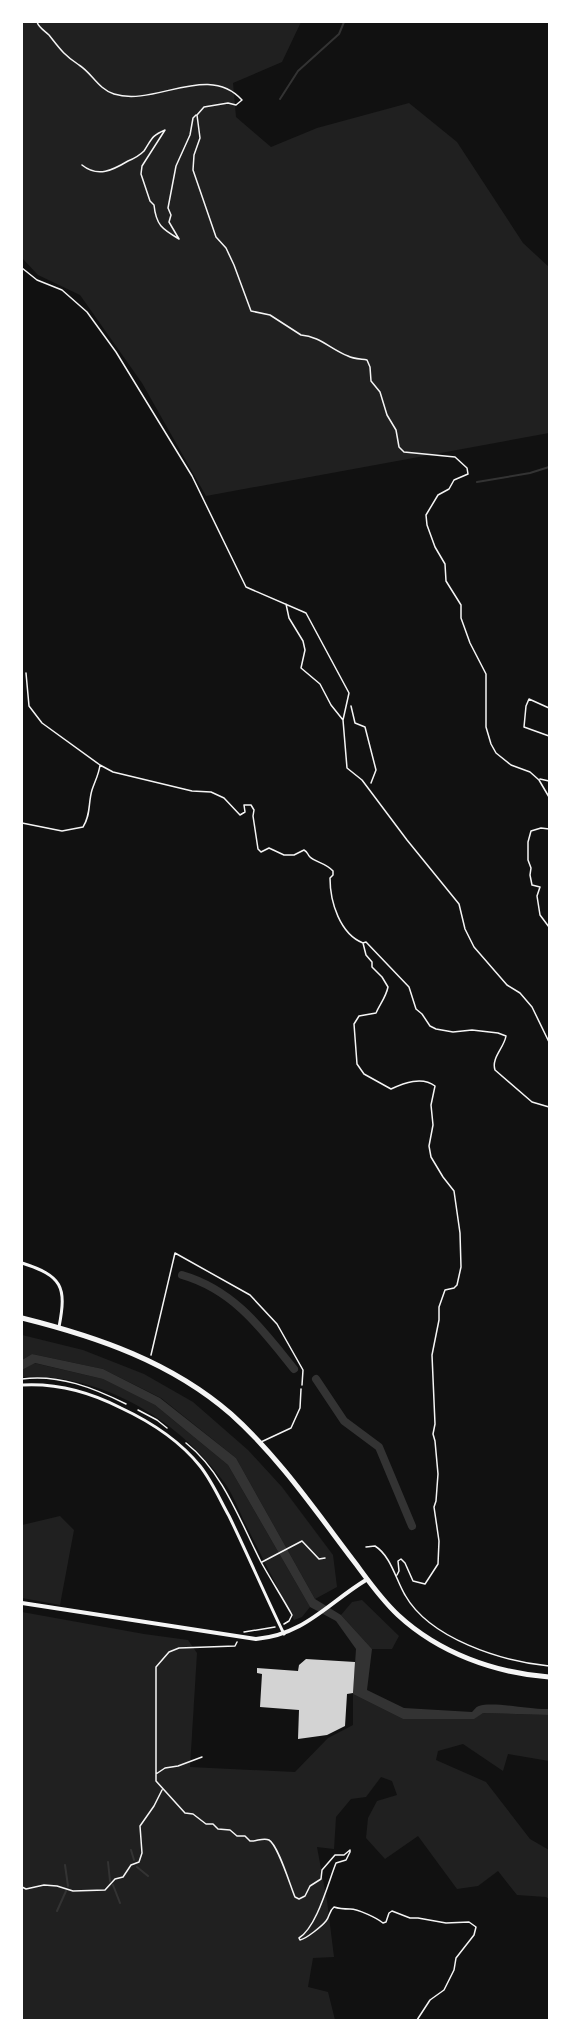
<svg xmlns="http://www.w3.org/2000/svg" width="571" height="2042" viewBox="0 0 571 2042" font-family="'Exo 2',sans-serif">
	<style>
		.green { fill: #202020 }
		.water { fill: #333 }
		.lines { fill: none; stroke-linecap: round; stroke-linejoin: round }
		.stream { stroke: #333; stroke-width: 2 }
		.canal { stroke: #333; stroke-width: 8 }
		.building { fill: #d3d3d3 }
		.path { stroke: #f5f5f5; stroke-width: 1.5 }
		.service { stroke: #f5f5f5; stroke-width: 1.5 }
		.minor { stroke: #f5f5f5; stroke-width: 3 }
		.tertiary { stroke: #f5f5f5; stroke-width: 4 }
		.primary { stroke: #f5f5f5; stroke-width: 5 }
	</style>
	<rect width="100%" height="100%" fill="#111"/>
	<!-- green -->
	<path class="green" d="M22 22H301L282 62 233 83 236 117 271 147 317 128 409 103 457 142 523 243 549 267V433L206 496 142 383 80 295 38 275 22 258Z
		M22 1335 83 1350 144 1374 193 1402 248 1450 282 1487 333 1555 337 1587 315 1599 236 1458 161 1398 103 1369 32 1354 22 1360Z
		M34 1363 103 1379 155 1405 228 1465 310 1607 302 1617 294 1620C278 1588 262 1557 246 1525 239 1511 233 1494 224 1482 179 1420 100 1372 22 1377V1370Z
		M60 1516 74 1530 60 1605 22 1598V1525Z
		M362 1600 399 1636 392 1649H372L341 1615 352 1602Z
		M22 1612 144 1634 188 1640 197 1653 190 1767 295 1772 328 1738 353 1725V1694L403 1719 483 1713 549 1715V1761L508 1754 503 1771 463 1744 438 1751 436 1760 486 1782 530 1839 549 1850V1899L546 1897 517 1895 498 1871 478 1886 457 1889 418 1836 385 1859 366 1838 368 1818 377 1801 397 1795 392 1781 381 1777 366 1797 351 1799 336 1817 334 1849 317 1847 327 1901 334 1957 313 1958 308 1987 328 1992 335 2020H22Z"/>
	<!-- water -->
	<path class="water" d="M32 1354 103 1369 160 1398 236 1458 315 1599 341 1615 372 1649 367 1690 404 1708 472 1712C474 1710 477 1706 479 1706 493 1701 531 1710 549 1709V1715L483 1713 474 1719H403L353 1694 356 1649 336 1621 310 1607 228 1465 155 1405 103 1379 35 1363 22 1370V1360Z"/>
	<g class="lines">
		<!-- stream -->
		<path class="stream" d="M280 99 298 71 339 34 344 22
			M477 482 530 473 549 467
			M131 1850 134 1860
			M108 1862 110 1881
			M65 1865 68 1886
			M137 1867 148 1876
			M113 1885 120 1903
			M57 1911 66 1891"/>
		<!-- canal -->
		<path class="canal" d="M182 1275C234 1290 262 1329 294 1369
			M316 1379 344 1421 379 1447 412 1526"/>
	</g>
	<!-- building -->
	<path class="building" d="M306 1659 355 1662 353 1693 347 1694 345 1726 327 1735 298 1739 299 1710 260 1707 262 1674 257 1673V1668L298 1671 299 1665Z"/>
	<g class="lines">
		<!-- path -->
		<path class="path" d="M37 22C39 28 45 31 49 35 60 49 64 55 79 65 92 73 98 89 114 94 155 107 208 62 242 100L236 105 228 103 204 107 197 115 200 138 194 155 193 170 216 237 226 248 234 265 251 311 270 315 301 335C319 336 332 350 348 356 353 359 361 359 367 360L370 367 371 381 380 392 387 415 396 430 399 447 404 452 455 457 467 468 468 474 454 480 449 489 438 495 426 515 427 525 435 547 445 564 446 581 461 605V618L470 643 486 674V727L491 744 496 753 511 765 530 772 539 780 549 797
			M82 165C98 178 113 170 128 161 133 159 140 155 144 151 152 139 151 136 165 130L142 166 141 174 150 201 154 205C156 225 162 229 179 239L169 222 171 215 168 208 176 166 190 135 193 118 196 115
			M26 673 29 706 42 723 100 765 113 772 192 791 211 792 224 798 240 815 245 812 244 805H251L254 810 253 816 258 849 261 852 269 848 284 855H294L304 850C308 852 307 854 310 857 315 862 326 863 333 871V875L330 878C330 902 340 934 363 943
			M351 706 355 723 365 727 376 770 371 783
			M549 708 529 699 526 706 524 727 549 736
			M540 779 549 781
			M22 823 62 831 83 827C91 815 88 803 92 790 95 781 99 774 100 765
			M549 829 541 828 531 831 528 842V860L531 868 530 875 532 885 540 887 537 896 540 915 549 927
			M151 1355 175 1253 250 1295 277 1324 303 1370 302 1385
			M22 1379C59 1374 94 1388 126 1404
			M138 1410 157 1420 167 1428
			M186 1443C223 1472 240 1521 261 1562 271 1580 282 1597 292 1615L289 1621 284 1624
			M366 1547 375 1546C391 1556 396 1580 405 1595 430 1639 501 1661 549 1666
			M262 1562 302 1541 319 1559 325 1558
			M397 1575 399 1571 398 1561 401 1559 405 1563 413 1581 425 1584 438 1564 439 1541 434 1507 436 1501 438 1474 435 1441 433 1434 435 1424 432 1355 439 1320V1307L445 1290 454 1288 457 1285 461 1267 460 1233 454 1191 443 1177 431 1157 429 1146 433 1125 431 1105 435 1086C422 1076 404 1083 391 1089L364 1074 357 1064 354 1024 359 1016 376 1013C380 1004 386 997 388 987L382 977 372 967V962L366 955 363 943 366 942 409 987 416 1009 422 1014 430 1026 436 1029 453 1032 472 1030 498 1033 506 1036C504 1048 491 1058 495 1070L532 1102 549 1107
			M244 1632 275 1627
			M237 1642 235 1646 179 1648 169 1652 156 1667V1781L185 1813 193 1814 206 1824H213L218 1829 230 1830 237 1836H245L250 1841C256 1842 263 1837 269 1840 278 1845 290 1885 295 1897L299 1899 305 1896 310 1886 321 1879 322 1870 335 1855H344L350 1850V1852L346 1860 336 1863C328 1883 317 1927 299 1938L300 1940C306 1939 322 1926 326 1921 330 1916 329 1911 334 1907 340 1909 344 1909 350 1909 358 1909 377 1918 383 1923L386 1922 389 1913 392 1911 410 1918H418L446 1923 469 1922 476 1927 474 1935 456 1958 454 1970 444 1990 430 2000 417 2020
			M156 1774 165 1768 178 1766 202 1757
			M22 1887 26 1889 44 1885 57 1886 73 1891 105 1890 115 1879 123 1877 131 1865 139 1862 142 1853 140 1826 154 1806 162 1790"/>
		<!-- service -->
		<path class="service" d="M22 268 37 280 62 290 87 312 116 352 192 476 246 587 306 613 349 693 343 720
			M286 604 289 618 303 641 305 650 301 668 320 684 331 705 343 720 347 768 362 780 407 840 459 904 465 929 474 947 507 985 520 993 532 1007 549 1042
			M261 1442 291 1428 300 1408 301 1389"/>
		<!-- minor -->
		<path class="minor" d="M22 1263C62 1276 67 1286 59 1327
			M22 1385C57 1383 90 1392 121 1408 151 1422 179 1440 200 1466 212 1481 220 1500 229 1516 248 1555 265 1595 284 1634"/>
		<!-- tertiary -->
		<path class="tertiary" d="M22 1603 256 1639C304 1635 328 1603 366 1580"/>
		<!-- primary -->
		<path class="primary" d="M22 1318C98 1337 171 1362 231 1414 279 1457 317 1513 356 1564 370 1583 381 1599 398 1615 439 1653 495 1673 549 1677"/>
	</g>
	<!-- border -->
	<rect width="571" height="2042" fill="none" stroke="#ffffff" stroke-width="46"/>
</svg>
